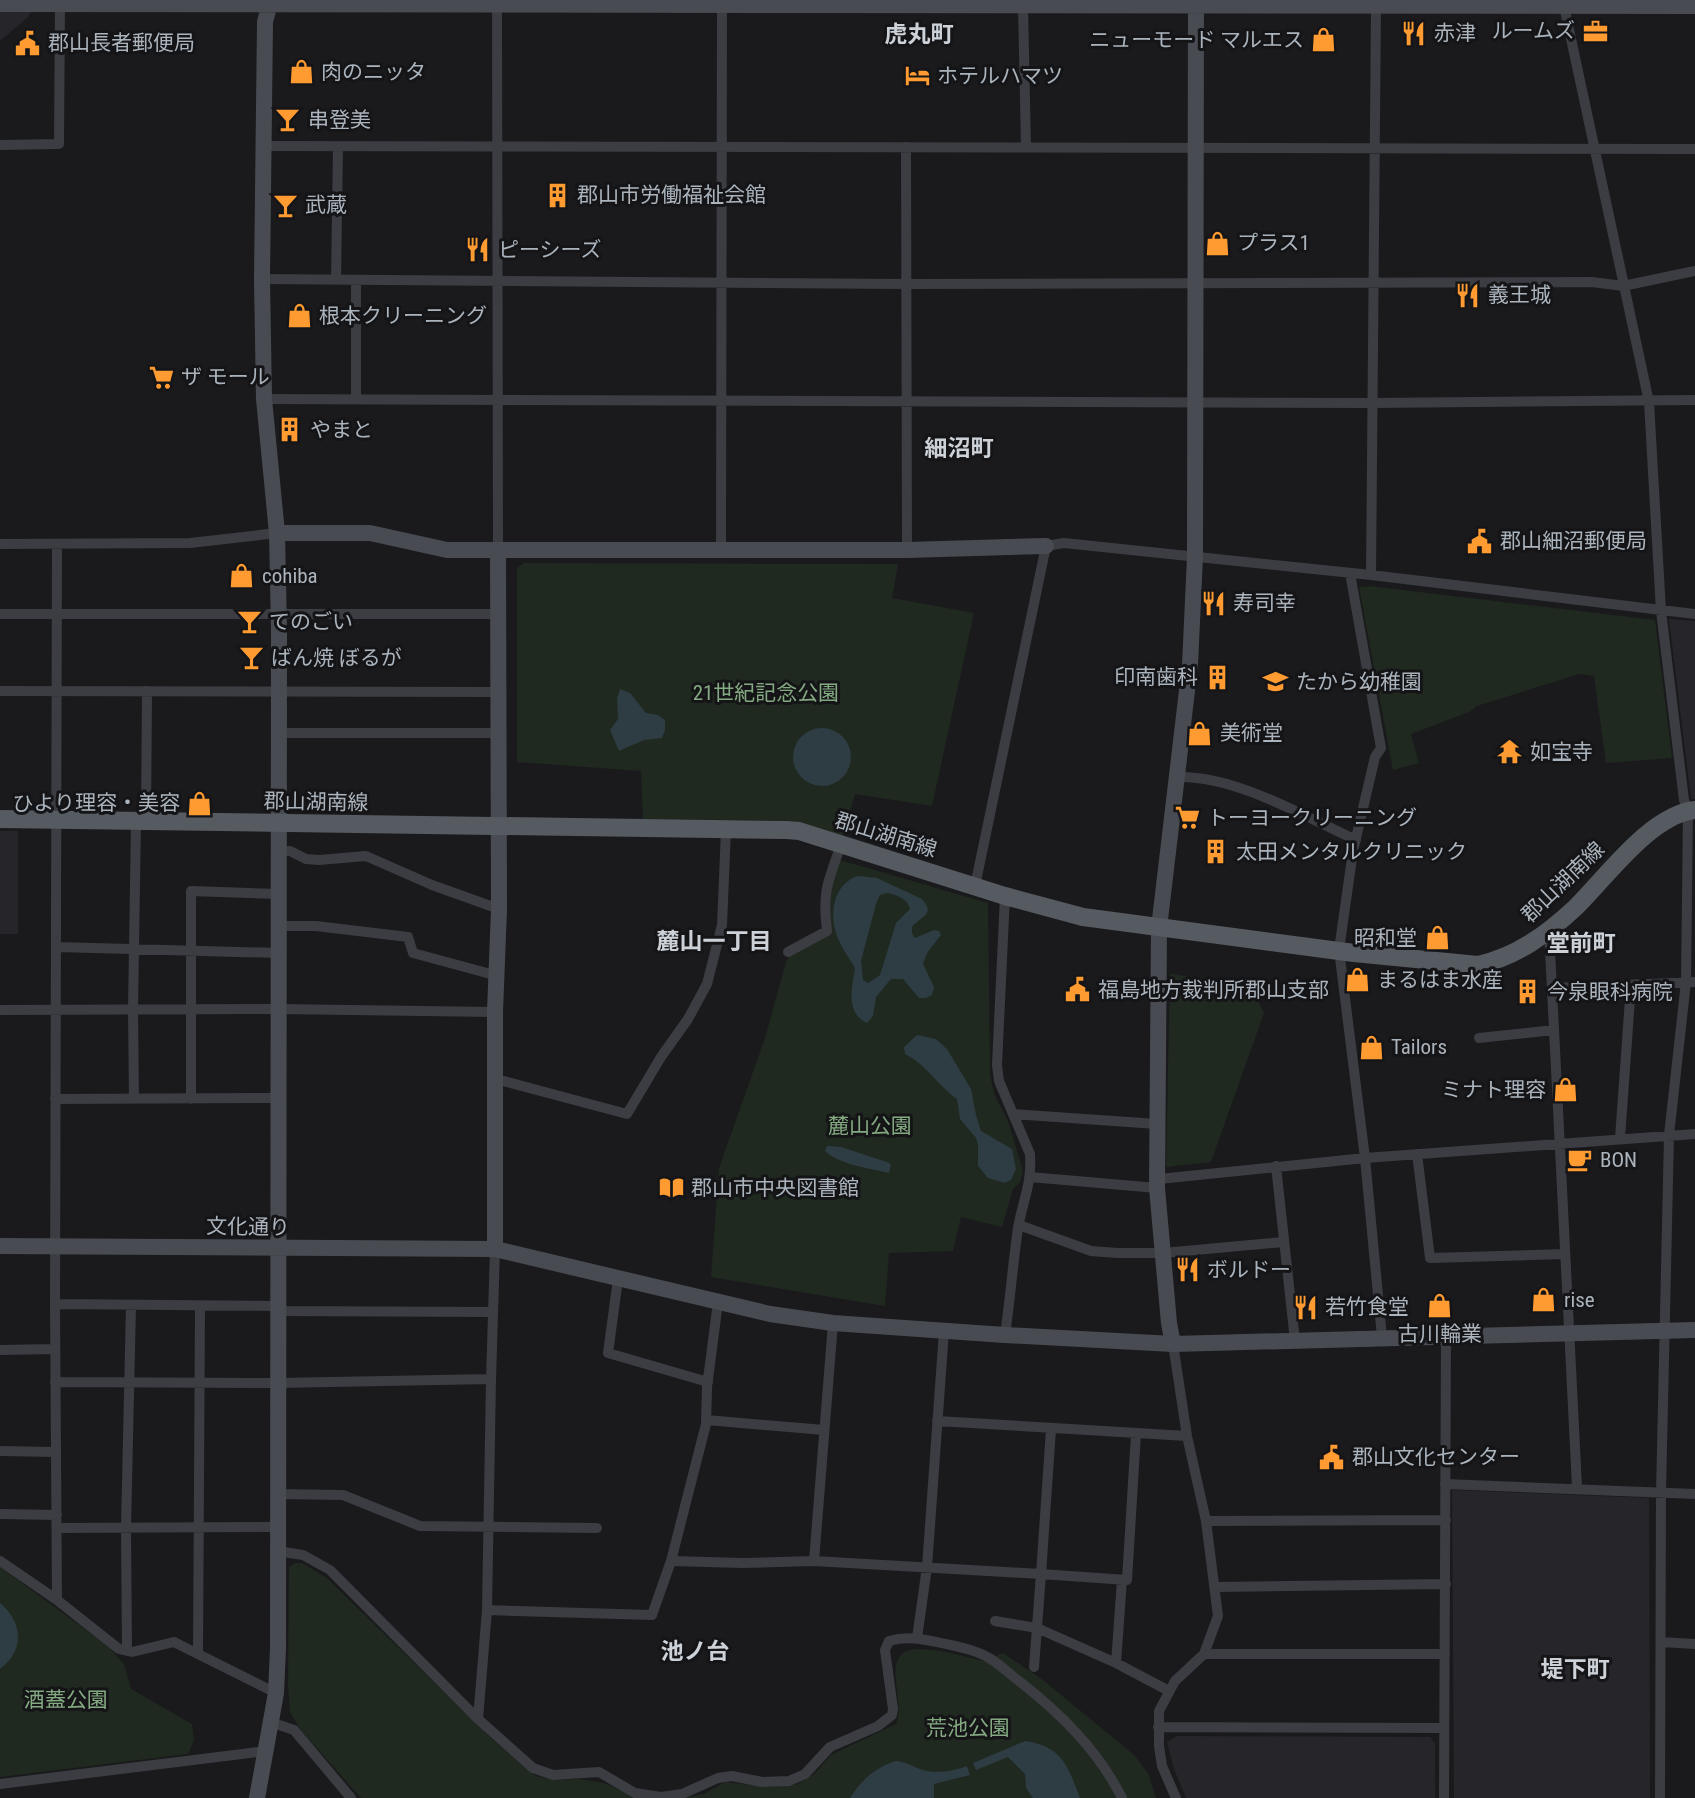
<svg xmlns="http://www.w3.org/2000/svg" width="1695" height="1798" viewBox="0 0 1695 1798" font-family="'Roboto Condensed','Noto Sans JP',sans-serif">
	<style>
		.built { fill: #26262a }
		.green { fill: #1f291f }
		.water { fill: #2e3c43; fill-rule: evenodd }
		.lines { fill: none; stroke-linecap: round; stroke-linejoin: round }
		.street { stroke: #3b3d42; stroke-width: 10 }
		.secondary { stroke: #484c52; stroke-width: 16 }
		.primary { stroke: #565a61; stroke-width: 18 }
		.labels { text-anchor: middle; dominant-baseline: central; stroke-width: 6; stroke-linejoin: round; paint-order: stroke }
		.poi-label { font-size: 21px; fill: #abb4bd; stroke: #151518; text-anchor: start }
		.park-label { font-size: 21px; fill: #84aa81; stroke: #151518 }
		.street-label { font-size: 21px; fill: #abb4bd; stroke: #151518 }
		.neighbourhood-label { font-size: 23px; font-weight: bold; fill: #cdd2d9; stroke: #151518 }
	</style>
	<rect width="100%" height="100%" fill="#1a1a1d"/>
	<!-- built -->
	<path class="built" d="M0 0H39L28 17 0 41Z
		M1669 619 1695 621V799H1691Z
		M0 831H18V934H0Z
		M1452 1490 1649 1498 1650 1798H1454Z
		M1177 1736 1430 1737 1435 1743V1798H1186L1174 1769 1167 1742Z"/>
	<!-- green -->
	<path class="green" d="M524 563 898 564 892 598 974 613 932 806 855 794 843 836 793 821 643 819 641 771 517 762V568Z
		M1369 586 1655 620 1672 758 1606 763 1594 676 1579 674 1477 706 1469 712 1411 734 1419 763 1393 770 1359 587Z
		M840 860 988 903 990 1075 995 1096 1008 1121 1023 1171 1020 1182 1013 1189 1002 1227 961 1217 953 1251 889 1253 885 1306 711 1277 719 1168 765 1038 786 962 789 956 831 930C828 901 829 888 840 860Z
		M1170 974 1250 984 1264 1013 1211 1162 1166 1167Z
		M295 1563H302L327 1578 492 1739 536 1776 552 1780 580 1779 604 1783 639 1798H361L300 1729 290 1712 288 1685 289 1567Z
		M0 1567 108 1646 124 1664 131 1689 192 1724 194 1740 188 1754 0 1777Z
		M918 1649 942 1651 984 1661 1003 1653 1043 1680 1134 1755 1148 1773 1156 1798H682L704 1794 725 1782 769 1787 798 1784 814 1774 831 1755 896 1724C907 1700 877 1651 918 1649Z"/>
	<!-- water -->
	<path class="water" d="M620 689 630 693 646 713 658 715 665 720V730L662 738 644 740 619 751 610 730 618 719 617 698Z
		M793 757a29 29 0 1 1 58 0a29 29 0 1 1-58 0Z
		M858 876 877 878 922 899C936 915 921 916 912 927V933L915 938 934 930 939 931 941 935 927 953 923 964 934 987 932 995 926 998H919L903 979H891L876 997 873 1016 867 1023C845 1013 852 986 855 968 848 956 840 946 836 933 829 911 835 883 858 876ZM887 893C897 895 908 899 910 909L896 923 880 975 868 983 863 980 861 961 876 904 880 895Z
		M917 1035 936 1039 947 1049 971 1089 976 1115 981 1131 1012 1149 1016 1169 1011 1180 1005 1183 988 1178 978 1166V1144L976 1138 960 1119 957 1099C937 1085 927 1065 905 1054L904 1047Z
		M827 1146 841 1147 887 1162 891 1164 889 1173C869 1168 840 1165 825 1151Z
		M0 1603C23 1622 25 1650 0 1669Z
		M1025 1741C1062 1746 1068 1766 1080 1798H1033L1026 1788 1025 1774 1008 1757 976 1770 973 1763Z
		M896 1761C907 1762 913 1767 923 1770 936 1774 954 1771 967 1766L970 1775 934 1784V1798H850C861 1780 876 1767 896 1761Z"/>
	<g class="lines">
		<!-- street -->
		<path class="street" d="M497 0 498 550
			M1023 6 1026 147
			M1564 6 1649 402 1661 611 1684 800 1688 811 1686 982 1669 1135 1661 1493 1660 1798
			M0 145 59 144 60 0
			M263 146 1695 149
			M906 147 907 550
			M262 279 907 284 1592 282 1623 286 1695 271
			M336 280 338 147
			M356 280V399
			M264 399 1373 403 1695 400
			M0 544 190 543 277 533
			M721 550 722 0
			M1350 573 1381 748 1375 757 1353 851 1339 950 1365 1158 1382 1337
			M1371 575 1376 6
			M0 614H498
			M0 691 498 692
			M279 733H498
			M1177 777C1235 775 1303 816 1356 840
			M146 822 147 691
			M279 851H290L306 859 319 860 366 856 432 885 499 909
			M975 886 1046 546 1064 543 1371 575 1695 614
			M1005 896 997 1065 999 1081 1030 1154C1032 1185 1023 1199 1018 1228 1013 1263 1010 1300 1005 1335
			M278 926H316L408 937 413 953 498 976
			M1549 930 1577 1487
			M57 947 278 953
			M788 952 827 931C822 892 828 881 841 845
			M1552 988 1695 982
			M0 1010 278 1009 495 1012
			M1479 1038 1554 1030
			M496 1079 627 1114 661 1057 688 1019 707 984 722 925 726 830
			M55 1099 277 1098
			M134 1099 133 1010 136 821
			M191 1099V891L278 894
			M1013 1114 1157 1124
			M1620 1138 1631 985
			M1417 1154 1430 1258 1565 1254
			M1276 1166 1295 1341
			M1030 1177 1157 1188
			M1159 1179 1365 1158 1695 1134
			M1019 1225 1091 1251 1117 1253H1163L1283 1242
			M618 1279 608 1353 708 1382
			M55 1304 277 1306
			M277 1311 492 1312
			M1173 1344 1187 1436 1206 1521 1218 1616 1204 1654 1175 1681 1159 1711V1746L1162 1766 1176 1798
			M0 1350 55 1349
			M55 1382 278 1383 491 1379
			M706 1420 824 1430
			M937 1421 1187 1436
			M0 1451 56 1452
			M1445 1484 1695 1494
			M277 1494 343 1495 420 1526 597 1528
			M0 1514 57 1515
			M1206 1521 1446 1520
			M57 1528 277 1527
			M277 1551 303 1555 330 1570 478 1719 533 1768 553 1775 599 1772 635 1793 661 1797 682 1794 718 1778 732 1776 762 1782 789 1781 805 1774 830 1747 878 1726 892 1715 893 1709 885 1650 889 1641C906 1636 921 1639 937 1642 954 1646 974 1649 989 1658 1000 1664 1009 1674 1019 1681 1061 1714 1098 1750 1122 1798
			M0 1561 57 1600 119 1649 132 1652 174 1642 276 1693
			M671 1561 743 1563 814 1561 1041 1574 1051 1429
			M814 1561 833 1323
			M1215 1587 1446 1584
			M57 1600 55 1304 57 545
			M487 1610 652 1615 671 1561 706 1424 707 1387 718 1302
			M995 1621 1037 1628 1116 1663 1169 1691
			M917 1638 927 1567 944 1331
			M1661 1642 1695 1644
			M127 1651 126 1528 131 1305
			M198 1654 200 1306
			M1204 1654H1445
			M1116 1663 1122 1580
			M1034 1667 1041 1574 1127 1580 1136 1434
			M478 1719 487 1610 491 1379 495 1249
			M270 1722 294 1730 351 1798
			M1158 1727 1444 1728
			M0 1784 266 1751
			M1444 1798 1446 1337"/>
		<!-- secondary -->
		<path class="secondary" d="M0 4 1695 6
			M277 533H370L447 550H907L1046 546
			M0 1246 495 1249 770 1314 833 1323 1005 1335 1173 1344 1695 1330
			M495 1249V1012L499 909 498 550
			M1173 1344 1169 1323 1157 1188 1159 928 1190 665 1195 557 1196 0
			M257 1798 276 1693 278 1649 279 630 277 533 264 399 262 279 265 22 270 3"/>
		<!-- primary -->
		<path class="primary" d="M0 819 787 830 799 831 1005 896 1083 917 1354 953 1478 965C1516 957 1547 934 1575 908 1606 878 1650 815 1695 810"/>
	</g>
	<!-- icons -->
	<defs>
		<symbol id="office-bare" viewBox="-9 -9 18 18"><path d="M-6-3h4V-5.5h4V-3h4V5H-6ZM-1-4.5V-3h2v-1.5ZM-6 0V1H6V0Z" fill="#ff9b30" stroke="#151518" stroke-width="2.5" paint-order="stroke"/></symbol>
		<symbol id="restaurant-bare" viewBox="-9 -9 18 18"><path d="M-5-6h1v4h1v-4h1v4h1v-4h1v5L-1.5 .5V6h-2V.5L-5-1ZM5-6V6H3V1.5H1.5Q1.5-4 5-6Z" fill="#ff9b30" stroke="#151518" stroke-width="2.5" paint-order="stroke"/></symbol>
		<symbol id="shop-bare" viewBox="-9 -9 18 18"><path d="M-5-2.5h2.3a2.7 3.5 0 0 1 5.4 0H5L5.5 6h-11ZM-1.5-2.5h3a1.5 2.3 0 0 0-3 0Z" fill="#ff9b30" stroke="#151518" stroke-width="2.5" paint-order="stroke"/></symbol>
		<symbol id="civic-bare" viewBox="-9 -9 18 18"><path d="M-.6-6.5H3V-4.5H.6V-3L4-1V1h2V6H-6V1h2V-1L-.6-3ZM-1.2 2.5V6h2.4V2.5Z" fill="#ff9b30" stroke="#151518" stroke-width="2.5" paint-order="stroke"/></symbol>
		<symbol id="hotel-bare" viewBox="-9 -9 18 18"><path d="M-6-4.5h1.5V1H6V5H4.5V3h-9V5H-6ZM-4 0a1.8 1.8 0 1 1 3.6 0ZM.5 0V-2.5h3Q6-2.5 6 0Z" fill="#ff9b30" stroke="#151518" stroke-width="2.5" paint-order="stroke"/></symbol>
		<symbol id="bar-bare" viewBox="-9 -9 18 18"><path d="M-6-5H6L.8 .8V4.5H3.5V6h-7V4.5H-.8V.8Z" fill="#ff9b30" stroke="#151518" stroke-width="2.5" paint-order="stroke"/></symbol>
		<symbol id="building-bare" viewBox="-9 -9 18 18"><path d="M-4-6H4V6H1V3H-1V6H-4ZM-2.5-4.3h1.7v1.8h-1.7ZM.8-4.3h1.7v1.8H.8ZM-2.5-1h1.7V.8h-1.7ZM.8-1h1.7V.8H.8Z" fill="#ff9b30" stroke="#151518" stroke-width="2.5" paint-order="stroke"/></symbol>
		<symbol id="supermarket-bare" viewBox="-9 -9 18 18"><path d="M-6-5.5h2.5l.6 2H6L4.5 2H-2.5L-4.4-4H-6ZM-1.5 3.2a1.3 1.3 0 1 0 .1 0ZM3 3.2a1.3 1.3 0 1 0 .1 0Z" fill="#ff9b30" stroke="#151518" stroke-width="2.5" paint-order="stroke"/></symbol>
		<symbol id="school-bare" viewBox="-9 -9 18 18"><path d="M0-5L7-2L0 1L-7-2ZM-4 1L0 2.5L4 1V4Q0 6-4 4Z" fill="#ff9b30" stroke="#151518" stroke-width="2.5" paint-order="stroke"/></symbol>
		<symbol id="temple-bare" viewBox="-9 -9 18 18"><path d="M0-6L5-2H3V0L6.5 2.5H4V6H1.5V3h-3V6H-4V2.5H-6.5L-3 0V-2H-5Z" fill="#ff9b30" stroke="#151518" stroke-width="2.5" paint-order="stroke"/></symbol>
		<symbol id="cafe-bare" viewBox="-9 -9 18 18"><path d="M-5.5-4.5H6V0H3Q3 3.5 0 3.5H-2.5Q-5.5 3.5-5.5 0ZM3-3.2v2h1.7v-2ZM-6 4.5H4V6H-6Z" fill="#ff9b30" stroke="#151518" stroke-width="2.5" paint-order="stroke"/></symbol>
		<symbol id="library-bare" viewBox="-9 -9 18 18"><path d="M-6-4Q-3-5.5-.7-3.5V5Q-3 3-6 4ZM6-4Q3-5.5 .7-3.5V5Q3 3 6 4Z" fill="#ff9b30" stroke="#151518" stroke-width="2.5" paint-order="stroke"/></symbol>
	</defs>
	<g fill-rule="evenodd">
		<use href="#office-bare" x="1578" y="14" width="35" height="35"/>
		<use href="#restaurant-bare" x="1396" y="16" width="35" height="35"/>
		<use href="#shop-bare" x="1306" y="22" width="35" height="35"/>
		<use href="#civic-bare" x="10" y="26" width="35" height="35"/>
		<use href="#shop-bare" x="284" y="54" width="35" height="35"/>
		<use href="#hotel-bare" x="900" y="58" width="35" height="35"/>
		<use href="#bar-bare" x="270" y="102" width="35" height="35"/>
		<use href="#building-bare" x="540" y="178" width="35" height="35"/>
		<use href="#bar-bare" x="268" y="188" width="35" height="35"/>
		<use href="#shop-bare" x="1200" y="226" width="35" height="35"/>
		<use href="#restaurant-bare" x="460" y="232" width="35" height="35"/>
		<use href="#restaurant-bare" x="1450" y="278" width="35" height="35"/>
		<use href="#shop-bare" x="282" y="298" width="35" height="35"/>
		<use href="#supermarket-bare" x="144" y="360" width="35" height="35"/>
		<use href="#building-bare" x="272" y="412" width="35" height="35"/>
		<use href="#civic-bare" x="1462" y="524" width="35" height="35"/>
		<use href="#shop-bare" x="224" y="558" width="35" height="35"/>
		<use href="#restaurant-bare" x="1196" y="586" width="35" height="35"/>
		<use href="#bar-bare" x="232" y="604" width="35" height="35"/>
		<use href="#bar-bare" x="234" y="640" width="35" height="35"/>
		<use href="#building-bare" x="1200" y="660" width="35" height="35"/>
		<use href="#school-bare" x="1258" y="664" width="35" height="35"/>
		<use href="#shop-bare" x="1182" y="716" width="35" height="35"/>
		<use href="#temple-bare" x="1492" y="734" width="35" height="35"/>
		<use href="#shop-bare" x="182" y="786" width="35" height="35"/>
		<use href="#supermarket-bare" x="1170" y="800" width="35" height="35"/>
		<use href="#building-bare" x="1198" y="834" width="35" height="35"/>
		<use href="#shop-bare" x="1420" y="920" width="35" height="35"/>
		<use href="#shop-bare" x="1340" y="962" width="35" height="35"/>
		<use href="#civic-bare" x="1060" y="972" width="35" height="35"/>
		<use href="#building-bare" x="1510" y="974" width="35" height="35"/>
		<use href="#shop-bare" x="1354" y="1030" width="35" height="35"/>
		<use href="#shop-bare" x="1548" y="1072" width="35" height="35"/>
		<use href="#cafe-bare" x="1562" y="1142" width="35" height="35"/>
		<use href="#library-bare" x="654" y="1170" width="35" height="35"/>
		<use href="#restaurant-bare" x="1170" y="1252" width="35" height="35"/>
		<use href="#shop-bare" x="1526" y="1282" width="35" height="35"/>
		<use href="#shop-bare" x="1422" y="1288" width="35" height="35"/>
		<use href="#restaurant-bare" x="1288" y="1290" width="35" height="35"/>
		<use href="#civic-bare" x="1314" y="1440" width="35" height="35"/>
	</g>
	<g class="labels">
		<!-- poi labels -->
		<g class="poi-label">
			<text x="1575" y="31" text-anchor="end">ルームズ</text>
			<text x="1434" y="33">赤津</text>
			<text x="1304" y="40" text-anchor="end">ニューモード マルエス</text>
			<text x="48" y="43">郡山長者郵便局</text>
			<text x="321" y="72">肉のニッタ</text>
			<text x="937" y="76">ホテルハマツ</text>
			<text x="308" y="120">串登美</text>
			<text x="577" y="195">郡山市労働福祉会館</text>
			<text x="305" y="205">武蔵</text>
			<text x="1237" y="243">プラス1</text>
			<text x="498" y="250">ピーシーズ</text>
			<text x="1488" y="295">義王城</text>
			<text x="319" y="316">根本クリーニング</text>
			<text x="181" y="377">ザ モール</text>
			<text x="310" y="430">やまと</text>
			<text x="1500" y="541">郡山細沼郵便局</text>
			<text x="262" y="576">cohiba</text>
			<text x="1233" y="603">寿司幸</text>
			<text x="269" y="622">てのごい</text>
			<text x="271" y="658">ばん焼 ぼるが</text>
			<text x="1198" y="677" text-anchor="end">印南歯科</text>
			<text x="1296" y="682">たから幼稚園</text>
			<text x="1220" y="733">美術堂</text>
			<text x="1530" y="752">如宝寺</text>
			<text x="180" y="803" text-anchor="end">ひより理容・美容</text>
			<text x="1207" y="818">トーヨークリーニング</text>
			<text x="1236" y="852">太田メンタルクリニック</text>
			<text x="1417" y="938" text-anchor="end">昭和堂</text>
			<text x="1377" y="980">まるはま水産</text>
			<text x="1098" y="990">福島地方裁判所郡山支部</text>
			<text x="1547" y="992">今泉眼科病院</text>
			<text x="1391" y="1047">Tailors</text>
			<text x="1546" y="1090" text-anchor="end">ミナト理容</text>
			<text x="1600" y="1160">BON</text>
			<text x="691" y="1188">郡山市中央図書館</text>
			<text x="1207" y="1270">ボルドー</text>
			<text x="1564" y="1300">rise</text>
			<text x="1325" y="1307">若竹食堂</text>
			<text x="1440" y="1334" text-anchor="middle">古川輪業</text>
			<text x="1352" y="1457">郡山文化センター</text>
		</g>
		<!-- park labels -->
		<g class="park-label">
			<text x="766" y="693">21世紀記念公園</text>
			<text x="870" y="1126">麓山公園</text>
			<text x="66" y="1700">酒蓋公園</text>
			<text x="968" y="1728">荒池公園</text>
		</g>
		<!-- street labels -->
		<g class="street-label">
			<text transform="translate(316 802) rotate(1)">郡山湖南線</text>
			<text transform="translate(886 835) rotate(17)">郡山湖南線</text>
			<text transform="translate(1563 882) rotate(-44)">郡山湖南線</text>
			<text transform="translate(248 1227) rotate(1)">文化通り</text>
		</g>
		<!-- neighbourhood labels -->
		<g class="neighbourhood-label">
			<text x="919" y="34">虎丸町</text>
			<text x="959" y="448">細沼町</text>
			<text x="714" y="941">麓山一丁目</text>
			<text x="1581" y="943">堂前町</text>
			<text x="695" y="1651">池ノ台</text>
			<text x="1575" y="1669">堤下町</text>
		</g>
	</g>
</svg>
